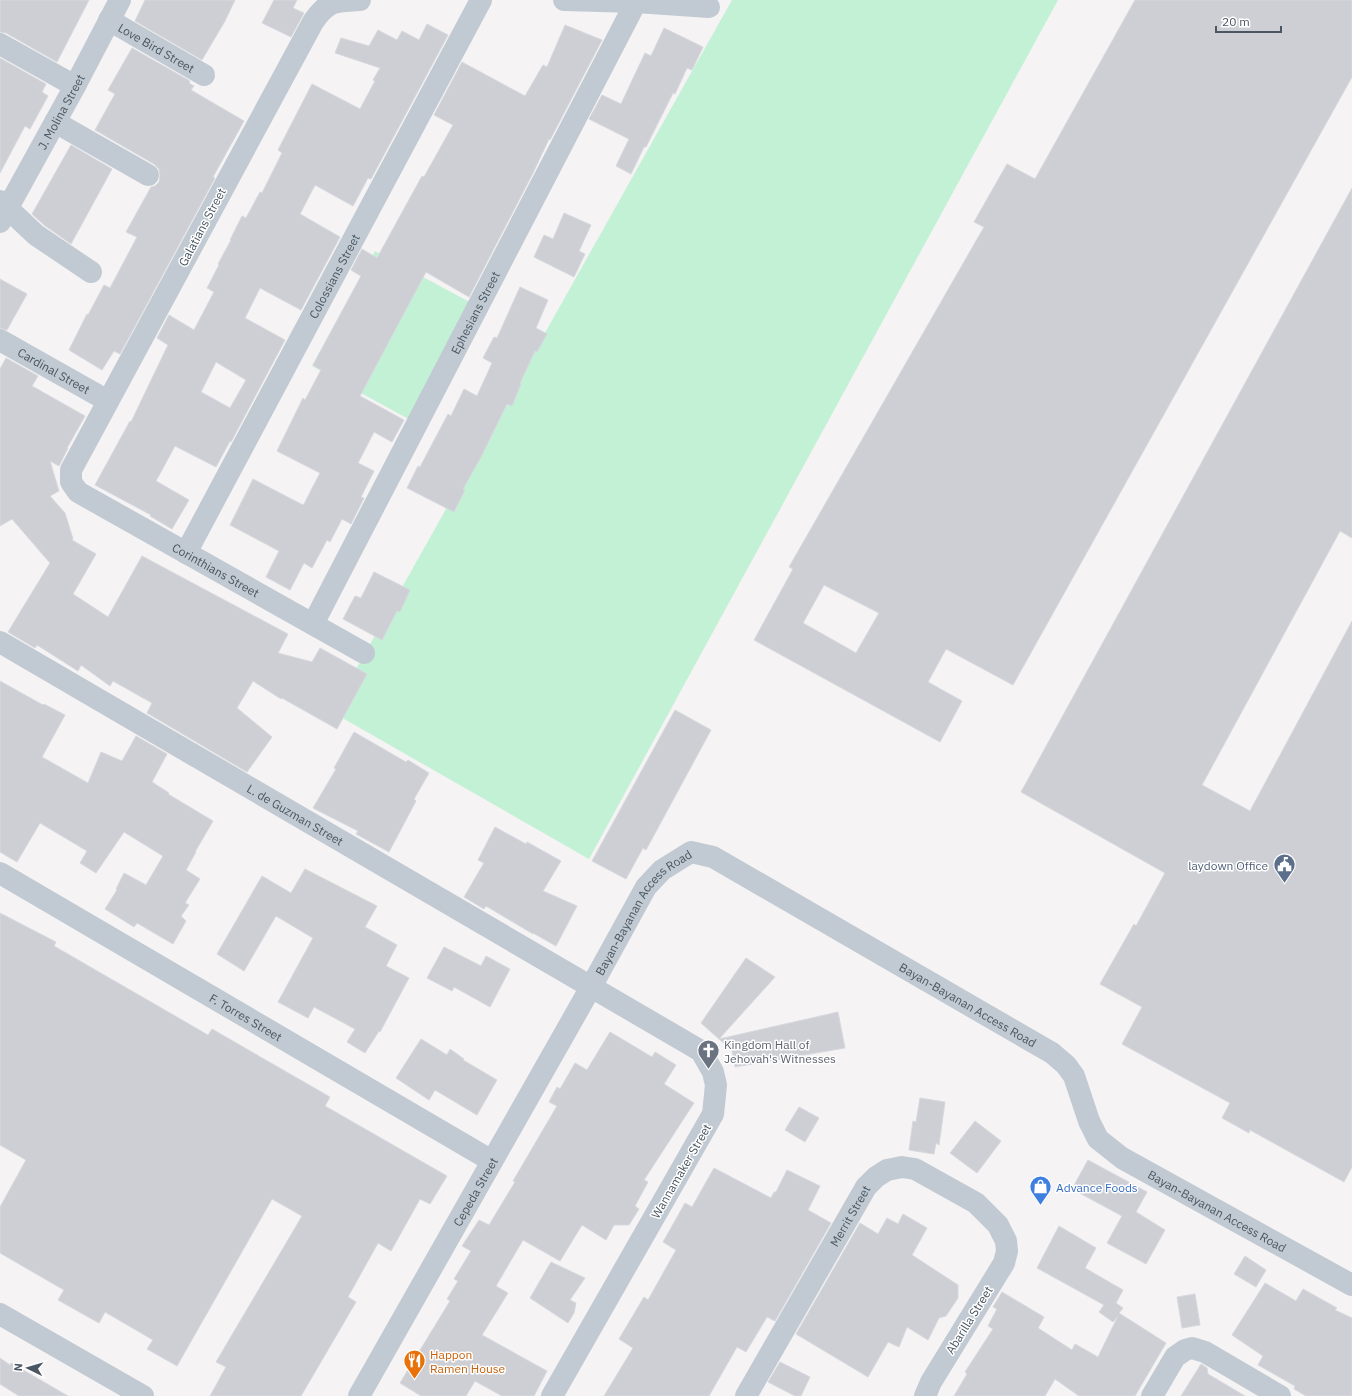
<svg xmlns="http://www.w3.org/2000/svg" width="1352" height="1396" viewBox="0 0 1352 1396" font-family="'IBM Plex Sans',sans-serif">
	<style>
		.green { fill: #c3f1d5 }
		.building { fill: #cdcfd5; stroke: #d7d9de; fill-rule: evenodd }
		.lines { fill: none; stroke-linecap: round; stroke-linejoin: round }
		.minor { stroke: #c1cad2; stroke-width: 22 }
		.labels { text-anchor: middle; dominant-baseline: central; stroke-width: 3; stroke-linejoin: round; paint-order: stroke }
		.street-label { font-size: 12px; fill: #4a5661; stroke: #fff }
		.service-label { font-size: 12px; fill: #4e5e75; stroke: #fff; text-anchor: end }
		.worship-label { font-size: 12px; fill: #5b616d; stroke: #fff; text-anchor: start }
		.shop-label { font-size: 12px; fill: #366cbe; stroke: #fff; text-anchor: start }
		.food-label { font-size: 12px; fill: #c56008; stroke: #fff; text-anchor: start }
	</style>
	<rect width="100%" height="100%" fill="#f5f3f3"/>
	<!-- green -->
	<path class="green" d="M732 0H1058L589 859 332 712Z
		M375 251 475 305 412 421 312 366Z"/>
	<!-- building -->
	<path class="building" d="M0 0H89L57 62 6 33 0 32Z
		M145 0H235L225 21 202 60 135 21Z
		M274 0H297L293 8 304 13 291 37 262 23Z
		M1135 0H1352V77L1013 685 946 649 928 682 962 701 940 742 754 640 793 569 789 567 984 227 974 222 1007 164 1035 179ZM824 585 879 613 856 653 803 623Z
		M427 24 448 35 371 179 368 178 353 206 315 185 300 214 340 237 301 310 260 288 245 318 285 340 231 442 230 441 216 467 175 446 156 481 189 500 172 529 150 516 151 515 95 485 130 421 131 422 168 345 157 338 169 315 194 330 214 292 207 288 219 265 218 264 231 240H230L242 216 246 218 260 192 262 193 282 153 278 150 312 84 360 109 375 81 373 80 380 68 335 53 341 38 369 46 378 30 397 40 402 31 419 40ZM216 362 246 380 230 408 201 392Z
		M565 25 602 40 550 140 549 139 533 173 469 297 426 272 360 396 404 420 392 442 374 432 358 463 374 471 361 497 364 498 351 524 342 519 330 542 327 540 312 568 304 563 290 590 266 577 279 551 230 525 253 479 303 505 304 504 320 473 277 451 303 398 305 400 321 370 313 365 361 276 351 270 362 249 377 258 394 227 422 176 424 177 453 125 434 115 462 62 525 96 543 65 547 67Z
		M664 28 703 47 692 70 687 68 675 94 673 93 646 147H644L631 174 616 166 629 139 589 119 602 95 621 104 645 53 651 56Z
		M132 48 190 81 189 83 194 86 191 90 244 121 213 177 215 178 120 354 114 351 102 370 69 350 87 314 88 315 104 285 110 288 137 237 126 232 151 187 155 186 159 182 160 175 159 169 154 164 95 130 115 94 108 90Z
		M0 58 46 84 42 92 48 96 30 129 25 126 0 173Z
		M71 145 112 169 71 244 44 225 32 214Z
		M1352 188V538L1340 531 1202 785 1250 811 1352 621V1167L1344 1182 1250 1130 1249 1133 1222 1118 1230 1103 1122 1044 1142 1007 1100 984 1134 924 1136 926 1165 873 1021 792Z
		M564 213 591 225 579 251 585 254 574 277 534 257 544 235 553 239Z
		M0 279 27 294 7 330 0 328Z
		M520 287 548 300 536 328 547 334 537 352 535 351 520 383 521 384 512 406 507 404 481 457 463 489 465 490 454 512 407 488 418 466 420 467 448 414 451 416 464 389 477 396 492 363 483 358 494 337 497 338Z
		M6 358 38 376 32 386 85 416 67 448H68L59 466 50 461 59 491 50 496 65 513 73 539 72 540 96 554 73 594 108 617 142 556 288 634 278 653 312 662 320 648 367 674 337 729 282 698 281 699 253 681 237 708 272 737 247 772 147 713 152 703 113 681 110 686 81 665 78 671 37 645 35 648 8 632 50 563 12 519 0 526V369Z
		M374 572 410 590 400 612 397 611 382 640 343 619 355 596 361 598Z
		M0 681 43 705 44 704 65 715 42 757 88 783 101 752 122 761 136 736 167 754 152 782 169 793 168 794 213 821 195 852H196L186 870 200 879 185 903 189 905 181 916 186 921 173 944 137 923 134 927 105 909 117 890 116 889 124 873 146 885 163 856 124 832 96 873 80 863 87 851 40 823 17 862 0 852Z
		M675 710 711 730 646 850 643 848 626 879 592 861Z
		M354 732 406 762 408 760 429 773 414 799 416 801 389 852 356 834 358 831 313 808 336 769 334 768Z
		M495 827 526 844 527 842 561 861 543 891 577 906 556 946 533 933V934L486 906 484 909 464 897 484 863 478 860Z
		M305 869 377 906 365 927 397 945 386 966 409 978 380 1032 379 1031 365 1053 347 1042 355 1029 314 1007 308 1018 278 1002 313 938 276 916 244 971 217 954 262 876 291 893Z
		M0 913 56 942 54 946 208 1035 212 1029 330 1097 325 1106 447 1176 430 1204 420 1199 391 1251 378 1243 348 1297 356 1302 301 1396H210L226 1367 216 1362 302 1216 272 1199 177 1366 147 1349 153 1340 105 1312 99 1323 58 1300 64 1290 0 1253V1207L26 1160 0 1145Z
		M444 947 481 966 486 956 510 969 490 1007 454 987 452 991 427 978Z
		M746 958 775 977 719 1039 701 1023Z
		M838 1012 845 1048 735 1067 732 1051 719 1039Z
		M610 1032 652 1057 655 1052 676 1065 664 1084 694 1103 644 1180 648 1182 635 1206 639 1209 629 1225H614L606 1240 582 1225 560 1261 523 1240 496 1286 508 1293 482 1335 547 1371 534 1396H502L475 1381 466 1396H421L400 1383 450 1301 447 1299 458 1281 454 1279 471 1251 462 1246 479 1220 489 1225 515 1182 513 1181 557 1106 549 1102 557 1087 560 1089 575 1063 587 1070Z
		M421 1039 447 1055 450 1049 464 1059 463 1060 497 1080 477 1115 435 1090 429 1100 396 1078Z
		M920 1098 945 1102 939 1145 936 1143 934 1154 909 1150 913 1121 916 1122Z
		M799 1107 819 1118 805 1142 785 1130Z
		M975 1121 1001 1141 977 1173 950 1153Z
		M1088 1160 1147 1192 1136 1212 1165 1230 1146 1264 1107 1243 1122 1216 1072 1189Z
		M714 1168 771 1198 774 1192H776L787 1170 820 1186 808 1210 831 1223 775 1321 767 1317 746 1352 737 1347 709 1396H604L633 1348 619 1339 644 1297 648 1300 676 1250 663 1242 685 1203 692 1207Z
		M903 1214 927 1228 912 1255 958 1285V1298L946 1316 939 1318 928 1340 907 1327 899 1347 888 1342 868 1377 796 1334 860 1223 878 1234 887 1218 898 1224Z
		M1059 1226 1096 1248 1085 1268 1123 1290 1116 1303 1123 1308 1119 1313 1166 1343 1135 1396H1079L1055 1379 1045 1396H954L967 1374 965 1372 993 1329 988 1326 997 1309 993 1307 1002 1292 1044 1317 1038 1328 1072 1350 1075 1344 1098 1357 1118 1316 1113 1322 1099 1312 1104 1305 1037 1268Z
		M1245 1256 1266 1270 1256 1287 1234 1274Z
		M551 1262 585 1278 570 1300 576 1303 574 1313 568 1323 530 1298Z
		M1265 1283 1296 1301 1303 1289 1337 1308 1335 1310 1352 1318V1396H1306L1294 1389 1295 1386 1258 1365 1263 1356 1232 1335Z
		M1195 1294 1200 1325 1182 1328 1177 1297Z
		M0 1358 10 1365 11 1363 68 1396H19L0 1384Z
		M780 1362 810 1377 801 1396H795L768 1382Z
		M1201 1364 1207 1368 1208 1374 1245 1396H1181Z"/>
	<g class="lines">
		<!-- minor -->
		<g class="minor">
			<path id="s1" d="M360 0C335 1 328 0 313 22L71 470V482L78 492 364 653"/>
			<path d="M564 0 636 2 709 7"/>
			<path id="s2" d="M109 20 204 75"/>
			<path d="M0 44 75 86"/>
			<path d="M55 122 148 175"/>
			<path d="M0 201 36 235 91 272"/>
			<path id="s3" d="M0 222 75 86 120 0"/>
			<path id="s4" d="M0 340 108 401"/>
			<path id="s5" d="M186 553 481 0"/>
			<path id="s6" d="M313 624 636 2"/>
			<path id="s7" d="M0 642 701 1051 713 1072 716 1085 713 1114 552 1396"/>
			<path id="s8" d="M0 873 492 1161"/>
			<path d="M0 1314 143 1396"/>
			<path id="s9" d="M359 1396 591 987 646 887 662 870 691 852 713 857 1052 1053 1066 1065 1074 1076 1089 1121 1098 1139 1122 1158 1352 1285"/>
			<path id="s10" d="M746 1396 866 1187 876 1177 887 1170 902 1167 915 1169 976 1203 998 1225 1006 1241 1007 1251 1004 1263 931 1382 925 1396"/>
			<path d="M1152 1396 1175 1357 1185 1350 1192 1348 1205 1352 1280 1396"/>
		</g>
	</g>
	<!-- icons -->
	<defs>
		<symbol id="civic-pin" viewBox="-11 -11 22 30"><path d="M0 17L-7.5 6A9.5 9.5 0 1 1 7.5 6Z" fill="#5c6f8a" stroke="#fff"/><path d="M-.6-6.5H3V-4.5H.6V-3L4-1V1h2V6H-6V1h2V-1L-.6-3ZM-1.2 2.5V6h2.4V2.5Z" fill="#fff"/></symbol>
		<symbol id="church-pin" viewBox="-11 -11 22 30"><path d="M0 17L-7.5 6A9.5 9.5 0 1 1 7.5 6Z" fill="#6b7280" stroke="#fff"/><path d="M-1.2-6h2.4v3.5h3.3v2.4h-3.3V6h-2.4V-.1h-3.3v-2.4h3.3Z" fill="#fff"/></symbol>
		<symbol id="shop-pin" viewBox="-11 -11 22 30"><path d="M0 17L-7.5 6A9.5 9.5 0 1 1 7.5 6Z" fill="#3f7fe0" stroke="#fff"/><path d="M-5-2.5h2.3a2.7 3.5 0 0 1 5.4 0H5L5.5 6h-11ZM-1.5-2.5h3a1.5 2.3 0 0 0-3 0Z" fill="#fff"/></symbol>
		<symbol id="restaurant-pin" viewBox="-11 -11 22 30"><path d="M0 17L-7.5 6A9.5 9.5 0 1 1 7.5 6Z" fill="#e8710a" stroke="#fff"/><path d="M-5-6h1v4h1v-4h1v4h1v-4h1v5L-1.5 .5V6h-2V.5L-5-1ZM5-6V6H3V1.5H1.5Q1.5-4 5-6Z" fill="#fff"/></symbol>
	</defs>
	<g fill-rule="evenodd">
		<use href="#civic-pin" x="1272" y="852" width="25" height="34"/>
		<use href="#church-pin" x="696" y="1038" width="25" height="34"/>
		<use href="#shop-pin" x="1028" y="1174" width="25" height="34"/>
		<use href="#restaurant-pin" x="402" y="1348" width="25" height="34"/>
	</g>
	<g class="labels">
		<!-- street labels -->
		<g class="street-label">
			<text stroke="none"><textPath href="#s2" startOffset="55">Love Bird Street</textPath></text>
			<text stroke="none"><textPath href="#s3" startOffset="126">J. Molina Street</textPath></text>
			<text transform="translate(202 227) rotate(-62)">Galatians Street</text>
			<text stroke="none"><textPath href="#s5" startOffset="314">Colossians Street</textPath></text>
			<text stroke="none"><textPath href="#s6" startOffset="351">Ephesians Street</textPath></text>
			<text stroke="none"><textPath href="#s4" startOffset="62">Cardinal Street</textPath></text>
			<text stroke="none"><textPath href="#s1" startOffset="747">Corinthians Street</textPath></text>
			<text stroke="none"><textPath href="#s7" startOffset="342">L. de Guzman Street</textPath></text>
			<text stroke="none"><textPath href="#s9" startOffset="563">Bayan-Bayanan Access Road</textPath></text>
			<text stroke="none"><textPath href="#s9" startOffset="959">Bayan-Bayanan Access Road</textPath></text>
			<text stroke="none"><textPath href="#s8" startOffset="285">F. Torres Street</textPath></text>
			<text transform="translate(681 1171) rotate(-60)">Wannamaker Street</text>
			<text stroke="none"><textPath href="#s9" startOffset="235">Cepeda Street</textPath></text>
			<text stroke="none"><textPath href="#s9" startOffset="1295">Bayan-Bayanan Access Road</textPath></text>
			<text stroke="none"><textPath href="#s10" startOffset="208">Merrit Street</textPath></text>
			<text transform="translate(969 1320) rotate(-58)">Abarilla Street</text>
		</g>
		<!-- service labels -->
		<g class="service-label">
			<text x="1268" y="865">laydown Office</text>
		</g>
		<!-- worship labels -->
		<g class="worship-label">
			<text x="724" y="1044">Kingdom Hall of<tspan x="724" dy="14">Jehovah's Witnesses</tspan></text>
		</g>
		<!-- shop labels -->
		<g class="shop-label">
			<text x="1056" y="1187">Advance Foods</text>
		</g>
		<!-- food labels -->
		<g class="food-label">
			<text x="430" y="1354">Happon<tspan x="430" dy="14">Ramen House</tspan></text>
		</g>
	</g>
	<!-- north arrow -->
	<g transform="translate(28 1368) rotate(275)" stroke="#ffffff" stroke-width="3" paint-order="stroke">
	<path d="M0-3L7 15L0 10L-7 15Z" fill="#4a5661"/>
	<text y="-6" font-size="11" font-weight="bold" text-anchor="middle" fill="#4a5661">N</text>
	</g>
	<!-- scale -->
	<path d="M1216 26v6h65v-6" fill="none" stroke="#4a5661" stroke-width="2"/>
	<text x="1222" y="26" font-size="12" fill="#4a5661" stroke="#ffffff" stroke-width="3" paint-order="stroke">20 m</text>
</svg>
